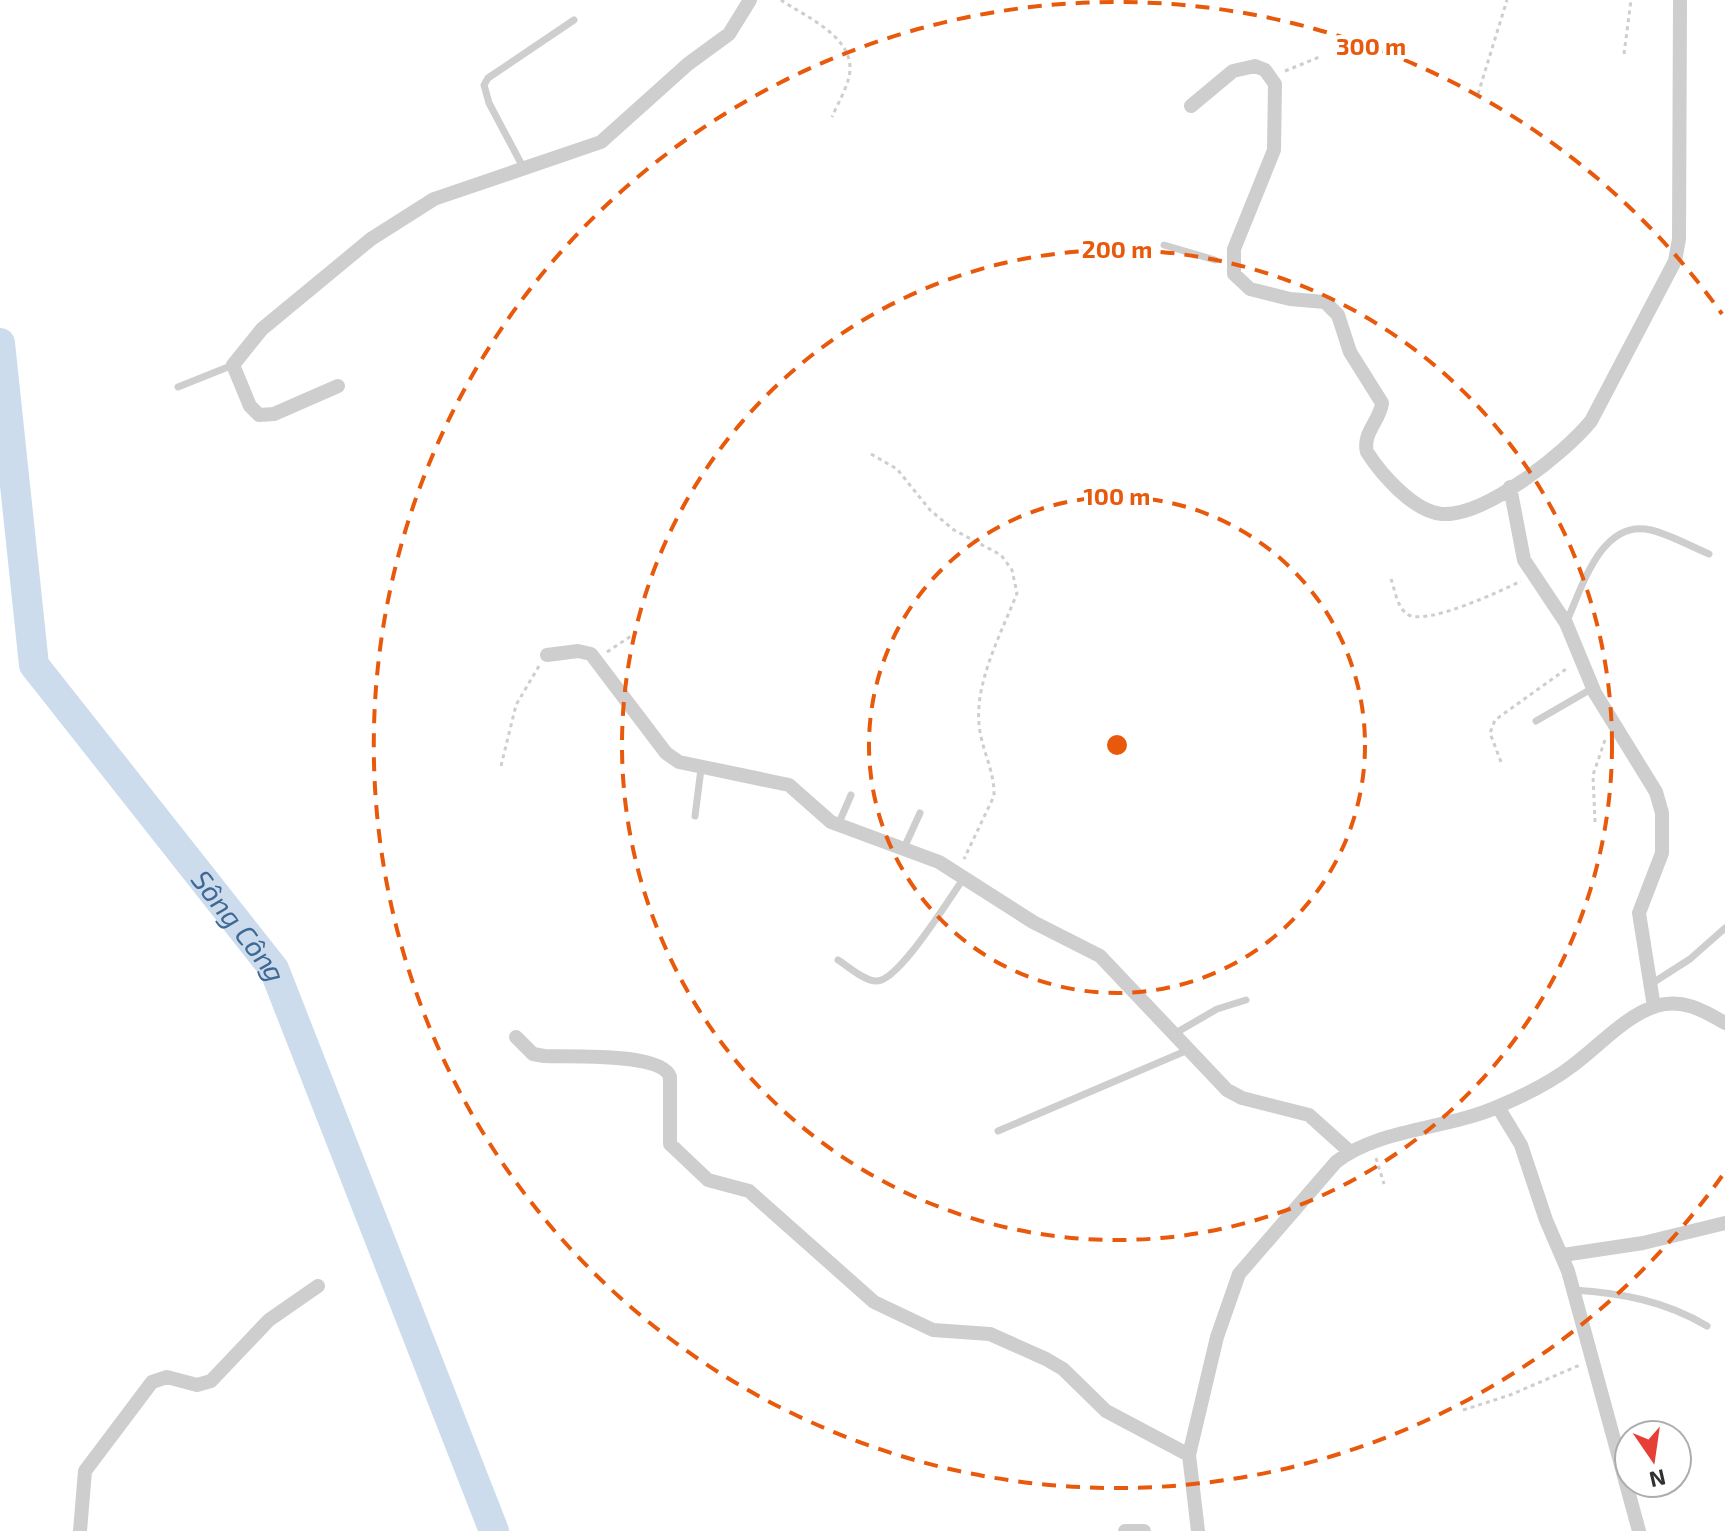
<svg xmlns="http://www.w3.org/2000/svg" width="1725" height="1531" viewBox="0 0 1725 1531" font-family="'Exo 2',sans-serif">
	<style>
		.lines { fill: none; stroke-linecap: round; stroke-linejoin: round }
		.river { stroke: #cddced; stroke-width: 30 }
		.path { stroke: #cecece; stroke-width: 3; stroke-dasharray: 4 4; stroke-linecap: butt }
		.service { stroke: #cecece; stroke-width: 7 }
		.minor { stroke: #cecece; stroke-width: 14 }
		.ring { fill: none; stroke: #e8590c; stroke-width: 4; stroke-dasharray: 14 10 }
		.labels { text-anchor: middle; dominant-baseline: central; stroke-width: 8; stroke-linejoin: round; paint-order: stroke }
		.water-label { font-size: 28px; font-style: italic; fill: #3e6895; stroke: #fff }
		.centre { fill: #e8590c; stroke: #fff; stroke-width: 4 }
		.ring-label { font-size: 24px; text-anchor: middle; font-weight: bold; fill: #e8590c; stroke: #fff; stroke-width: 8; stroke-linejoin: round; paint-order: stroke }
	</style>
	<rect width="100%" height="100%" fill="#fff"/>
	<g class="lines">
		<!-- river -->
		<path class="river" id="s1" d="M0 343 34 665 274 969 494 1531"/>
		<!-- path -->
		<path class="path" d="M781 0C804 16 851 35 850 69 850 83 838 103 832 117
			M1624 54 1631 0
			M1285 71 1322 56
			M1478 94 1507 0
			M871 454 897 469 930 510 954 530 1001 555 1012 570 1017 593C1002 632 975 681 979 724 981 749 995 771 994 796L964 859
			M1391 579C1395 590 1397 607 1407 614 1424 627 1501 591 1521 581
			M607 652 637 632
			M1501 762 1490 733 1495 720 1569 667
			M501 766 516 705 539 666
			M1595 822 1593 775 1606 737
			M1376 1158 1384 1184
			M1463 1410 1510 1395 1580 1365"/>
		<!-- service -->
		<path class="service" d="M524 169 489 103 484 85 488 78 574 20
			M1164 245 1215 260
			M178 387 233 365
			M1566 623C1582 588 1601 518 1651 530 1671 535 1690 546 1709 554
			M1536 721 1593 688
			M695 816 701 769
			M838 825 851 795
			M904 848 920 813
			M838 960C848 966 864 981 876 981 898 983 950 897 964 878
			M1651 984 1690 959 1725 928
			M1174 1034 1217 1009 1246 1000
			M998 1131 1188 1050
			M1573 1290C1622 1293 1665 1301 1707 1326"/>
		<!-- minor -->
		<path class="minor" d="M1191 106 1233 71 1255 66 1265 70 1275 84 1274 150 1234 249V274L1250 289 1290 299 1325 302 1338 315 1350 352 1382 403C1380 421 1362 433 1367 452 1381 474 1414 512 1442 514 1485 517 1565 453 1591 421L1675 261 1679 239 1680 0
			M338 386 274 414 259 415 250 406 233 365 262 329 371 239 434 199 601 142 688 64 729 34 750 0
			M1510 487 1524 560 1566 623 1595 693 1656 792 1662 813V853L1639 913 1654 1007
			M547 655 578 651 591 654 666 753 679 762 789 785 831 822 939 862 1033 922 1100 956 1227 1090 1242 1098 1309 1115 1349 1151
			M516 1037 533 1054 544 1056C569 1057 662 1052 670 1077V1144L708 1180 749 1191 874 1302 933 1330 990 1334 1046 1359 1063 1369 1106 1411 1189 1455
			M1498 1107 1521 1145 1546 1220 1568 1271 1639 1531
			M1563 1255 1643 1243 1725 1223
			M80 1531 85 1471 152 1382 167 1377 197 1385 211 1381 269 1320 318 1286
			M1125 1531H1144
			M1198 1531 1189 1455 1217 1337 1239 1274 1336 1162C1377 1129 1448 1129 1497 1107 1523 1096 1550 1083 1572 1066 1598 1047 1625 1016 1656 1006 1682 998 1703 1010 1725 1023"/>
	</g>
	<!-- distance rings -->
	<g class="ring">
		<circle cx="1117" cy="745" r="248"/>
		<circle cx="1117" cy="745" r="495"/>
		<path d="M1722 1176A743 743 0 1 1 1722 314"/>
	</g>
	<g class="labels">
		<!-- water labels -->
		<g class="water-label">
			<text stroke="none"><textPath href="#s1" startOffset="656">Sông Công</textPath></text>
		</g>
	</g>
	<circle cx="1117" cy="745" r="12" class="centre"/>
	<g class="ring-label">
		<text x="1371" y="55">300 m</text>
		<text x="1117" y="258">200 m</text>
		<text x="1117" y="505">100 m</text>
	</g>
	<!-- north arrow -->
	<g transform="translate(1653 1459) rotate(167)"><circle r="38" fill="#ffffff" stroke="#adadad" stroke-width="2"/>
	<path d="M0-6L14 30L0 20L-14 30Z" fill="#e73f35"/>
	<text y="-12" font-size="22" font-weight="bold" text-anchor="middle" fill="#313131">N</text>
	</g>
</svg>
